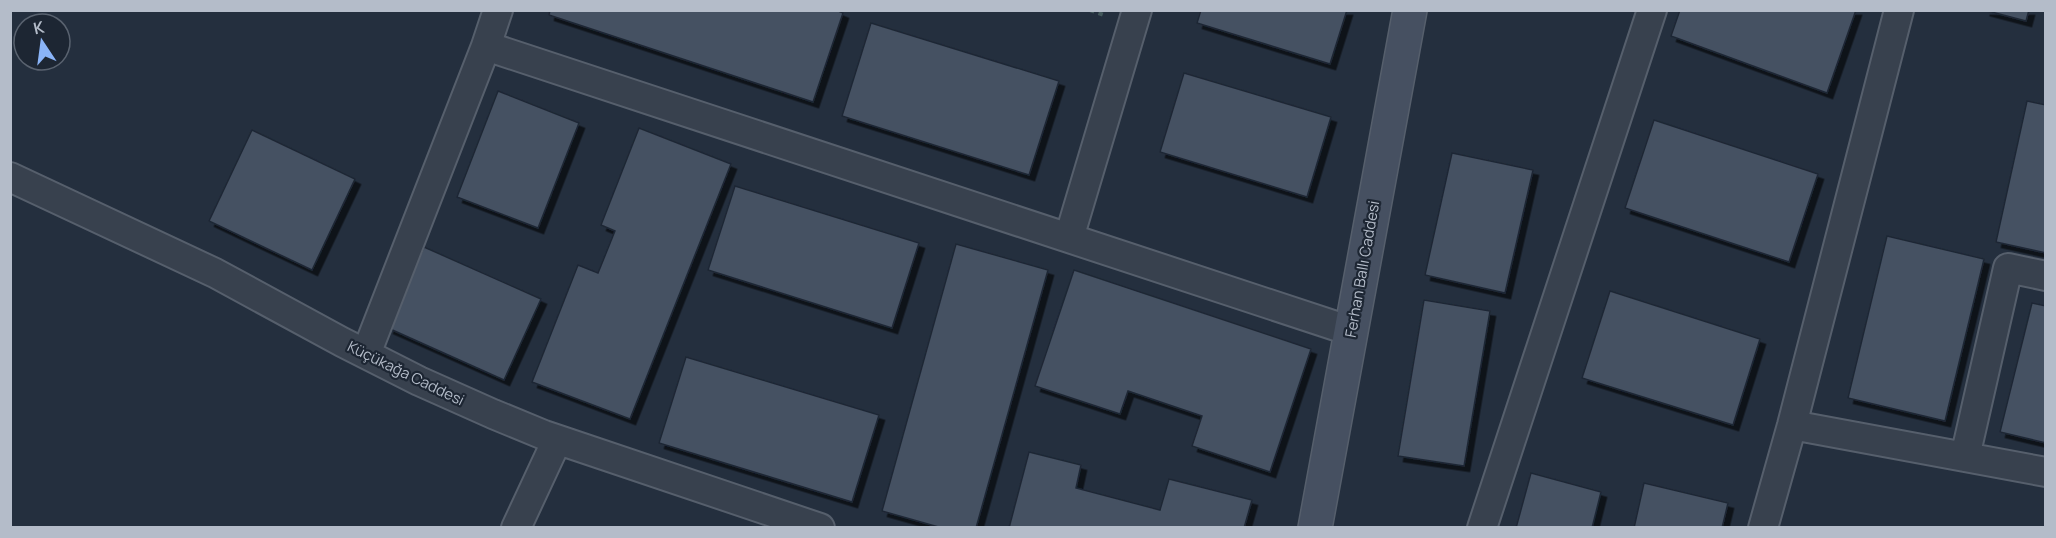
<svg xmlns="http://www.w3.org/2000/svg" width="2056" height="538" viewBox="0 0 2056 538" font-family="Manrope,sans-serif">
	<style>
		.building { fill: #455162; stroke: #1f2835; stroke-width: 1.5; filter: url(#shadow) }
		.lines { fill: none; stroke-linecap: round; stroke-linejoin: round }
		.street-casing { stroke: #565f6c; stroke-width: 32 }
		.secondary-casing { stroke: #565f6c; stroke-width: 36 }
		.path { stroke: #44595c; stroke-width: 4; stroke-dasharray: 4.5 4.5; stroke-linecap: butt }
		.street { stroke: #38414e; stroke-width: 28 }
		.secondary { stroke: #465061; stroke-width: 33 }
		.labels { text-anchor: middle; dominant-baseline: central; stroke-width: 4.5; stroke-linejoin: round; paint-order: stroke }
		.street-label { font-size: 15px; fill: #b4bcc9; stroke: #1d2633 }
	</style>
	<defs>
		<filter id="shadow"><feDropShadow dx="5.5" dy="5.5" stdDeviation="0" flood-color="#0009"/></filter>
	</defs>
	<rect width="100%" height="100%" fill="#242f3e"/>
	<!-- building -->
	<path class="building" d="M550 10H836L843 13 813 102 549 15Z
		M1201 10H1347L1330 64 1197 23Z
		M1680 10H1856L1827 93 1671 36Z
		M1984 10H2029L2026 21Z
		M871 23 1059 81 1029 175 842 116Z
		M1184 73 1331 117 1307 197 1160 152Z
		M498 91 579 123 538 228 457 197Z
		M2027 101 2046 105V253L1996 242Z
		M1654 120 1818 174 1789 262 1625 208Z
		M639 128 731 164 630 419 532 382 578 265 598 273 615 231 601 225Z
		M252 130 355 179 312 270 209 221Z
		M1452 153 1533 170 1505 293 1425 275Z
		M735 186 919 243 892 328 708 270Z
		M1887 236 1984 259 1945 421 1848 398Z
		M956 244 1048 270 976 528H942L882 511Z
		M424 247 541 299 504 380 388 328Z
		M1074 270 1311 349 1270 472 1192 446 1202 416 1128 391 1120 414 1035 386Z
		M1610 291 1760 339 1733 425 1582 378Z
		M1424 300 1490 311 1464 466 1398 456Z
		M2032 303 2046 306V443L2000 432Z
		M686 357 879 415 852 502 659 443Z
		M1029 452 1081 465 1076 488 1160 510 1169 479 1252 500 1244 528H1009Z
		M1531 473 1601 492 1592 528H1516Z
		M1644 483 1728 503 1722 528H1634Z"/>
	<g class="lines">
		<defs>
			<path id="street" d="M486 46 1351 331
				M10 177 215 273 342 342 419 381 493 414 544 435 820 528
				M1069 238 1137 10
				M366 354 486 46 498 10
				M1792 425 2046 472
				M1965 457 2008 268 2046 276
				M516 528 557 440
				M1482 528 1652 10
				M1763 528 1792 425 1899 10"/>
			<path id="secondary" d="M1315 528 1410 10"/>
		</defs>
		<!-- street casing -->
		<use href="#street" class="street-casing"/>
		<!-- secondary casing -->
		<use href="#secondary" class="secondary-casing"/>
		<!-- path -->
		<path class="path" d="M1090 10 1104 15"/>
		<!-- street -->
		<use href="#street" class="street"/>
		<!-- secondary -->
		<use href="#secondary" class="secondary"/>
	</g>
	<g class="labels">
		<!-- street labels -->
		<g class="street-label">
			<text transform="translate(1362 269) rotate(-80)">Ferhan Ballı Caddesi</text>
			<text transform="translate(406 373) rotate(26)">Küçükağa Caddesi</text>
		</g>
	</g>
	<!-- border -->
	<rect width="2056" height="538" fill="none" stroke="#b4bcc9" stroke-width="24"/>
	<!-- north arrow -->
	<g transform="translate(42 42) rotate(347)"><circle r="28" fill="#1d2633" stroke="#59626f" stroke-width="1.5"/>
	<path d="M0-4.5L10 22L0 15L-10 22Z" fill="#8ab4f8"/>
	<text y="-9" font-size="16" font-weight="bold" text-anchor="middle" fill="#b4bcc9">K</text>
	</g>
</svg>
